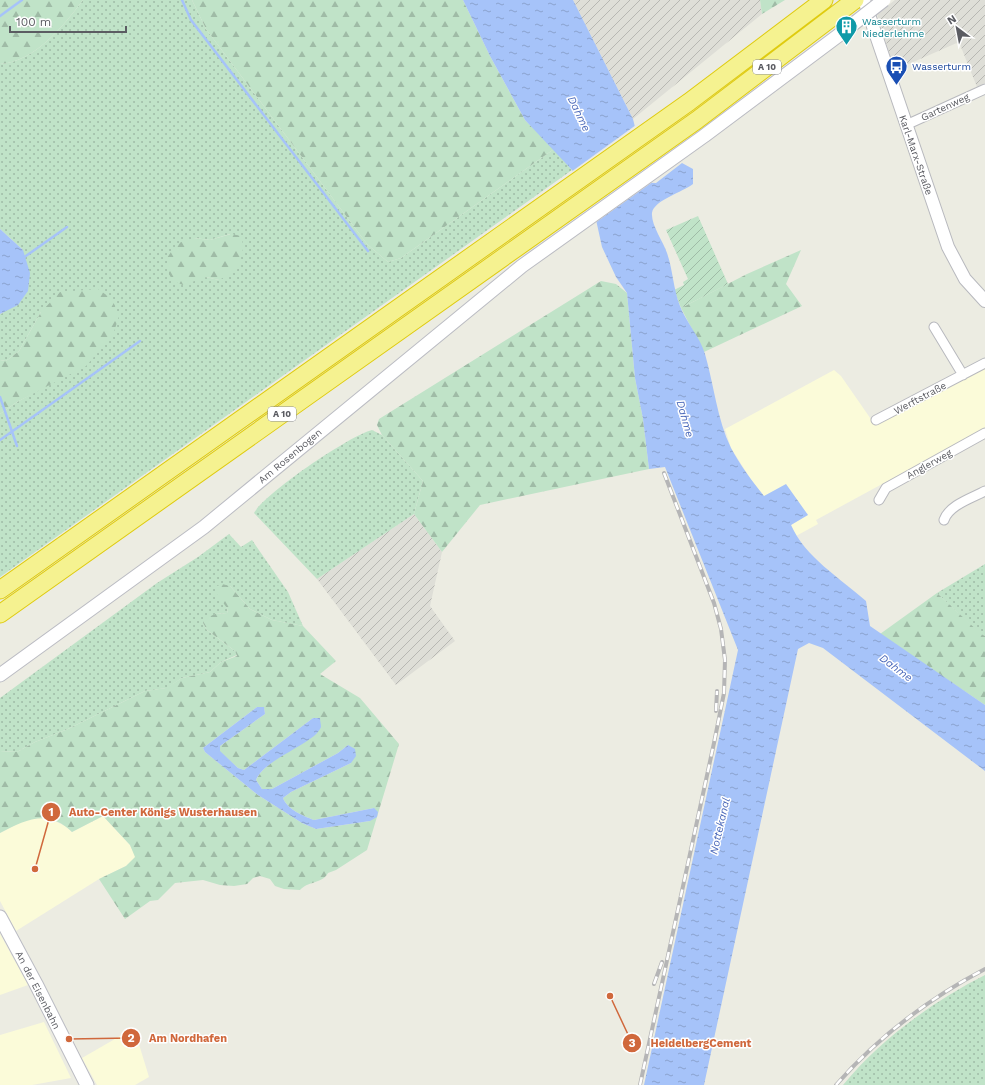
<svg xmlns="http://www.w3.org/2000/svg" width="985" height="1085" viewBox="0 0 985 1085" font-family="'Work Sans',sans-serif">
	<style>
		.commercial { fill: #fbfbd9 }
		.industrial { fill: url(#industrial-furrows) }
		.grass { fill: url(#grass-dots); fill-rule: evenodd }
		.forest { fill: url(#forest-firs); fill-rule: evenodd }
		.garden { fill: url(#garden-furrows) }
		.water { fill: url(#water-ripples) }
		.pier { fill: #ecece2 }
		.lines { fill: none; stroke-linecap: round; stroke-linejoin: round }
		.stream { stroke: #a6c3f9; stroke-width: 2.5 }
		.minor-casing { stroke: #b8b9be; stroke-width: 11 }
		.tertiary-casing { stroke: #b8b9be; stroke-width: 14 }
		.secondary-casing { stroke: #bbbcc3; stroke-width: 15 }
		.motorway-casing { stroke: #dfcb0f; stroke-width: 19 }
		.minor { stroke: #fff; stroke-width: 9 }
		.tertiary { stroke: #fff; stroke-width: 12 }
		.secondary { stroke: #fff; stroke-width: 13 }
		.motorway { stroke: #f5f290; stroke-width: 17 }
		.rail-casing { stroke: #b5b5b6; stroke-width: 4 }
		.rail { stroke: #fff; stroke-width: 2.5; stroke-dasharray: 8; stroke-linecap: butt }
		.secondary-bridge-casing { stroke: #bbbcc3; stroke-width: 15; stroke-linecap: butt }
		.secondary-bridge { stroke: #fff; stroke-width: 13 }
		.labels { text-anchor: middle; dominant-baseline: central; stroke-width: 3; stroke-linejoin: round; paint-order: stroke }
		.shield { fill: #fff; stroke: #8c8d91; stroke-width: 1 }
		.shield-label { font-size: 9px; font-weight: bold; fill: #5b5c62 }
		.culture-label { font-size: 10px; fill: #0d838f; stroke: #fff; text-anchor: start }
		.transit-label { font-size: 10px; fill: #164399; stroke: #fff; text-anchor: start }
		.street-label { font-size: 10px; fill: #5b5c62; stroke: #fff }
		.water-label { font-size: 11px; font-style: italic; fill: #4b69ba; stroke: #fff }
		.leader { fill: none; stroke: #d0683c; stroke-width: 1.5 }
		.callout-dot { fill: #d0683c; stroke: #fff; stroke-width: 1.5 }
		.mark-label { font-size: 12px; text-anchor: middle; font-weight: bold; fill: #fff }
		.callout-label { font-size: 11px; text-anchor: middle; font-weight: bold; fill: #d0683c; stroke: #fff; stroke-width: 3; stroke-linejoin: round; paint-order: stroke }
	</style>
	<defs>
		<pattern id="industrial-furrows" width="10" height="10" patternUnits="userSpaceOnUse"><rect width="10" height="10" fill="#deded7"/><path d="M-1 1l2-2M0 10L10 0M9 11l2-2" fill="none" stroke="#b7b7b2"/></pattern>
		<pattern id="grass-dots" width="8" height="8" patternUnits="userSpaceOnUse"><rect width="8" height="8" fill="#c0e3c8"/><path d="M2 2h.1M6 6h.1" fill="none" stroke="#9fbba6" stroke-width="1.8" stroke-linecap="round"/></pattern>
		<pattern id="forest-firs" width="22" height="20" patternUnits="userSpaceOnUse"><rect width="22" height="20" fill="#c0e3c8"/><path d="M5 1l3.5 6h-7zM16 11l3.5 6h-7z" fill="#9fbba6"/></pattern>
		<pattern id="garden-furrows" width="10" height="10" patternUnits="userSpaceOnUse"><rect width="10" height="10" fill="#c0e3c8"/><path d="M-1 1l2-2M0 10L10 0M9 11l2-2" fill="none" stroke="#9fbba6"/></pattern>
		<pattern id="water-ripples" width="26" height="14" patternUnits="userSpaceOnUse"><rect width="26" height="14" fill="#a6c3f9"/><path d="M2 4q2-2 4 0t4 0M15 11q2-2 4 0t4 0" fill="none" stroke="#8aa2cd"/></pattern>
	</defs>
	<rect width="100%" height="100%" fill="#ecece2"/>
	<!-- commercial -->
	<path class="commercial" d="M985 367V428L816 520 818 524 796 536 791 525 808 514 764 496 752 481 731 448 725 429 834 370 841 376 875 425Z
		M103 816 130 845 136 857 126 866 99 879 16 931 0 901V833L25 820 39 818 53 820 65 826 72 832Z
		M0 934 28 985 0 995Z
		M44 1022 71 1078 32 1085H0V1035Z
		M134 1028 149 1077 135 1085H97L82 1058Z"/>
	<!-- industrial -->
	<path class="industrial" d="M573 0H760L762 14 633 119Z
		M895 0H985V83L977 87 959 42 895 70 877 14Z
		M414 514 442 552 430 606 455 641 396 685 317 579Z"/>
	<!-- grass -->
	<path class="grass" d="M83 0H192L206 29 367 244 388 262 401 258 554 149 572 170 0 577V414L17 402 46 386 41 312 19 351 6 361 0 360V314L3 313 23 250 0 229V64C35 62 63 26 83 0ZM230 234 219 280 206 277 194 238 210 240Z
		M372 430 382 435 423 481 414 514 317 579 254 513C265 493 349 436 372 430Z
		M229 534 241 547 252 540 288 592 303 626 272 620 250 609 230 586 226 606 228 610 227 613 215 614 203 623 207 630 235 651 237 655 221 662 210 672 182 678 167 688 145 691 68 729 35 742 17 752 0 751V698L157 583 198 557Z
		M985 564V636L981 635 937 593Z
		M985 975V1085H843C881 1039 932 1002 985 975Z"/>
	<!-- forest -->
	<path class="forest" d="M0 0H83C63 26 35 62 0 64Z
		M192 0H463L490 56 525 120 554 149 401 258 388 262 367 244 206 29Z
		M760 0H785L762 14Z
		M231 234 242 236 243 249 237 270 219 280 206 277 183 285 173 281 169 274 167 258 173 249 181 242 194 238 210 240Z
		M801 250 786 284 802 306 704 352 681 308 747 274Z
		M601 281 616 284 627 293 635 378 643 419 649 469 480 505 442 552 414 514 423 481 382 435 377 425 379 419Z
		M98 289 112 299 119 316 113 335 86 366 17 402 0 414V360L6 361 19 351 41 312 60 292Z
		M222 584 230 586 250 609 272 620 303 626 336 661 320 674 360 698 399 744 367 850 336 870 328 873C322 884 308 881 300 890L284 889 275 886 270 879 260 876 253 878 247 884 234 886 220 885 203 880 175 883 158 900 150 901 125 919 99 879 126 866 135 857 130 845 103 816 72 832C48 808 25 820 0 833V751L17 752 35 742 68 729 145 691 166 688 182 678 210 672 221 662 237 656 235 651 207 630 203 623 204 619 215 614 227 613 228 610C224 602 215 596 215 587ZM257 707 264 708 265 714 220 746 219 751 238 768 244 770 313 718 317 733C300 745 264 762 256 780L262 789H272L338 753 348 745 351 763 291 792 283 798C287 809 303 816 314 820L374 808 370 821 316 829 302 823 258 795 205 752 203 748Z
		M937 593 981 634 985 636V705L880 634Z"/>
	<!-- garden -->
	<path class="garden" d="M698 216 728 284 681 308 674 290 684 285 683 282 688 279 666 230Z"/>
	<!-- water -->
	<path class="water" d="M463 0H573L633 119 635 127 615 141 635 182 656 183 682 163 693 169V184C683 192 654 200 652 213 651 225 663 241 667 253 673 270 673 288 680 306 686 322 700 337 705 354 714 385 717 419 731 448 740 465 752 481 764 496L786 484 808 515 791 525C805 557 840 578 866 601L870 626 985 705V771L823 648 809 643 798 649 704 1085H644L738 650 665 467 649 469 643 419 635 378 627 293 616 277 602 247 593 206 572 170 525 120 490 56Z
		M0 229 23 250 30 273 28 291 18 305 0 314Z
		M257 707H264L265 714 220 746V751L238 768 244 770 313 718H320C320 721 321 724 321 727 315 744 265 758 256 780L262 789H272L338 753 348 745 355 749 356 756 351 763 291 792 283 798C287 809 303 816 314 820L374 808 378 812 377 817 370 821 316 829 302 823 258 795 205 752 203 748Z"/>
	<!-- pier -->
	<path class="pier" d="M636 125V128L618 142 636 180 654 181 595 223 591 207 571 172Z"/>
	<g class="lines">
		<!-- stream -->
		<path class="stream" d="M182 0 191 20 368 251
			M0 16 22 0
			M23 258 67 227
			M0 397 17 446
			M0 440 140 341"/>
		<defs>
			<path id="minor" d="M906 125 985 89
				M934 327 963 375
				M876 420 985 363
				M879 500 886 488 985 433
				M944 520C949 505 972 498 985 491"/>
			<path id="tertiary" d="M864 0 948 247 965 279 985 301"/>
			<path id="secondary" d="M0 675 204 527 522 266 704 136 843 32
				M0 917 36 984 87 1085"/>
			<path id="motorway" d="M0 590 689 102 824 0
				M0 614 697 120 855 0"/>
		</defs>
		<!-- minor casing -->
		<use href="#minor" class="minor-casing"/>
		<!-- tertiary casing -->
		<use href="#tertiary" class="tertiary-casing"/>
		<!-- secondary casing -->
		<use href="#secondary" class="secondary-casing"/>
		<!-- motorway casing -->
		<use href="#motorway" class="motorway-casing"/>
		<!-- minor -->
		<use href="#minor" class="minor"/>
		<!-- tertiary -->
		<use href="#tertiary" class="tertiary"/>
		<!-- secondary -->
		<use href="#secondary" class="secondary"/>
		<!-- motorway -->
		<use href="#motorway" class="motorway"/>
		<defs>
			<path id="rail" d="M716 711 717 691
				M654 984 662 962
				M640 1085 714 743 724 693 725 660 721 629 714 603 664 473
				M836 1085C878 1037 928 999 985 969"/>
		</defs>
		<!-- rail casing -->
		<use href="#rail" class="rail-casing"/>
		<!-- rail -->
		<use href="#rail" class="rail"/>
		<defs>
			<path id="secondary-bridge" d="M843 32 884 0"/>
		</defs>
		<!-- secondary-bridge casing -->
		<use href="#secondary-bridge" class="secondary-bridge-casing"/>
		<!-- secondary-bridge -->
		<use href="#secondary-bridge" class="secondary-bridge"/>
	</g>
	<!-- icons -->
	<defs>
		<symbol id="building-pin" viewBox="-11 -11 22 30"><path d="M0 17L-7.5 6A9.5 9.5 0 1 1 7.5 6Z" fill="#0f9aa8" stroke="#fff"/><path d="M-4-6H4V6H1V3H-1V6H-4ZM-2.5-4.3h1.7v1.8h-1.7ZM.8-4.3h1.7v1.8H.8ZM-2.5-1h1.7V.8h-1.7ZM.8-1h1.7V.8H.8Z" fill="#fff"/></symbol>
		<symbol id="bus-pin" viewBox="-11 -11 22 30"><path d="M0 17L-7.5 6A9.5 9.5 0 1 1 7.5 6Z" fill="#1a4fb4" stroke="#fff"/><path d="M-5-6H5V4H4V6H2V4H-2V6H-4V4H-5ZM-3.5-4V0h7V-4ZM-3.5 1.2v1.5H-2V1.2ZM2 1.2v1.5H3.5V1.2Z" fill="#fff"/></symbol>
	</defs>
	<g fill-rule="evenodd">
		<use href="#building-pin" x="834" y="14" width="25" height="34"/>
		<use href="#bus-pin" x="884" y="54" width="25" height="34"/>
	</g>
	<g class="labels">
		<!-- shield labels -->
		<g class="shield">
			<rect x="753" y="60" width="28" height="14" rx="3"/>
			<rect x="268" y="407" width="28" height="14" rx="3"/>
		</g>
		<g class="shield-label">
			<text x="767" y="67">A 10</text>
			<text x="282" y="414">A 10</text>
		</g>
		<!-- culture labels -->
		<g class="culture-label">
			<text x="862" y="21">Wasserturm<tspan x="862" dy="12">Niederlehme</tspan></text>
		</g>
		<!-- transit labels -->
		<g class="transit-label">
			<text x="912" y="66">Wasserturm</text>
		</g>
		<!-- street labels -->
		<g class="street-label">
			<text transform="translate(945 107) rotate(-25)">Gartenweg</text>
			<text transform="translate(916 155) rotate(71)">Karl-Marx-Straße</text>
			<text transform="translate(920 398) rotate(-28)">Werftstraße</text>
			<text transform="translate(290 456) rotate(-40)">Am Rosenbogen</text>
			<text transform="translate(929 464) rotate(-29)">Anglerweg</text>
			<text transform="translate(38 990) rotate(63)">An der Eisenbahn</text>
		</g>
		<!-- water labels -->
		<g class="water-label">
			<text transform="translate(579 114) rotate(64)">Dahme</text>
			<text transform="translate(685 419) rotate(74)">Dahme</text>
			<text transform="translate(896 668) rotate(37)">Dahme</text>
			<text transform="translate(720 826) rotate(-77)">Nottekanal</text>
		</g>
	</g>
	<!-- callouts -->
	<path class="leader" d="M35 869L51 812M69 1039L131 1038M610 996L632 1043"/>
	<g class="callout-dot">
		<circle cx="35" cy="869" r="4"/>
		<circle cx="69" cy="1039" r="4"/>
		<circle cx="610" cy="996" r="4"/>
		<circle cx="51" cy="812" r="10"/>
		<circle cx="131" cy="1038" r="10"/>
		<circle cx="632" cy="1043" r="10"/>
	</g>
	<g class="mark-label">
		<text x="51" y="816">1</text>
		<text x="131" y="1042">2</text>
		<text x="632" y="1047">3</text>
	</g>
	<g class="callout-label">
		<text x="163" y="816">Auto-Center Königs Wusterhausen</text>
		<text x="188" y="1042">Am Nordhafen</text>
		<text x="701" y="1047">HeidelbergCement</text>
	</g>
	<!-- north arrow -->
	<g transform="translate(957 28) rotate(328)" stroke="#ffffff" stroke-width="3" paint-order="stroke">
	<path d="M0-3L7 15L0 10L-7 15Z" fill="#5b5c62"/>
	<text y="-6" font-size="11" font-weight="bold" text-anchor="middle" fill="#5b5c62">N</text>
	</g>
	<!-- scale -->
	<path d="M10 26v6h116v-6" fill="none" stroke="#5b5c62" stroke-width="2"/>
	<text x="16" y="26" font-size="12" fill="#5b5c62" stroke="#ffffff" stroke-width="3" paint-order="stroke">100 m</text>
</svg>
